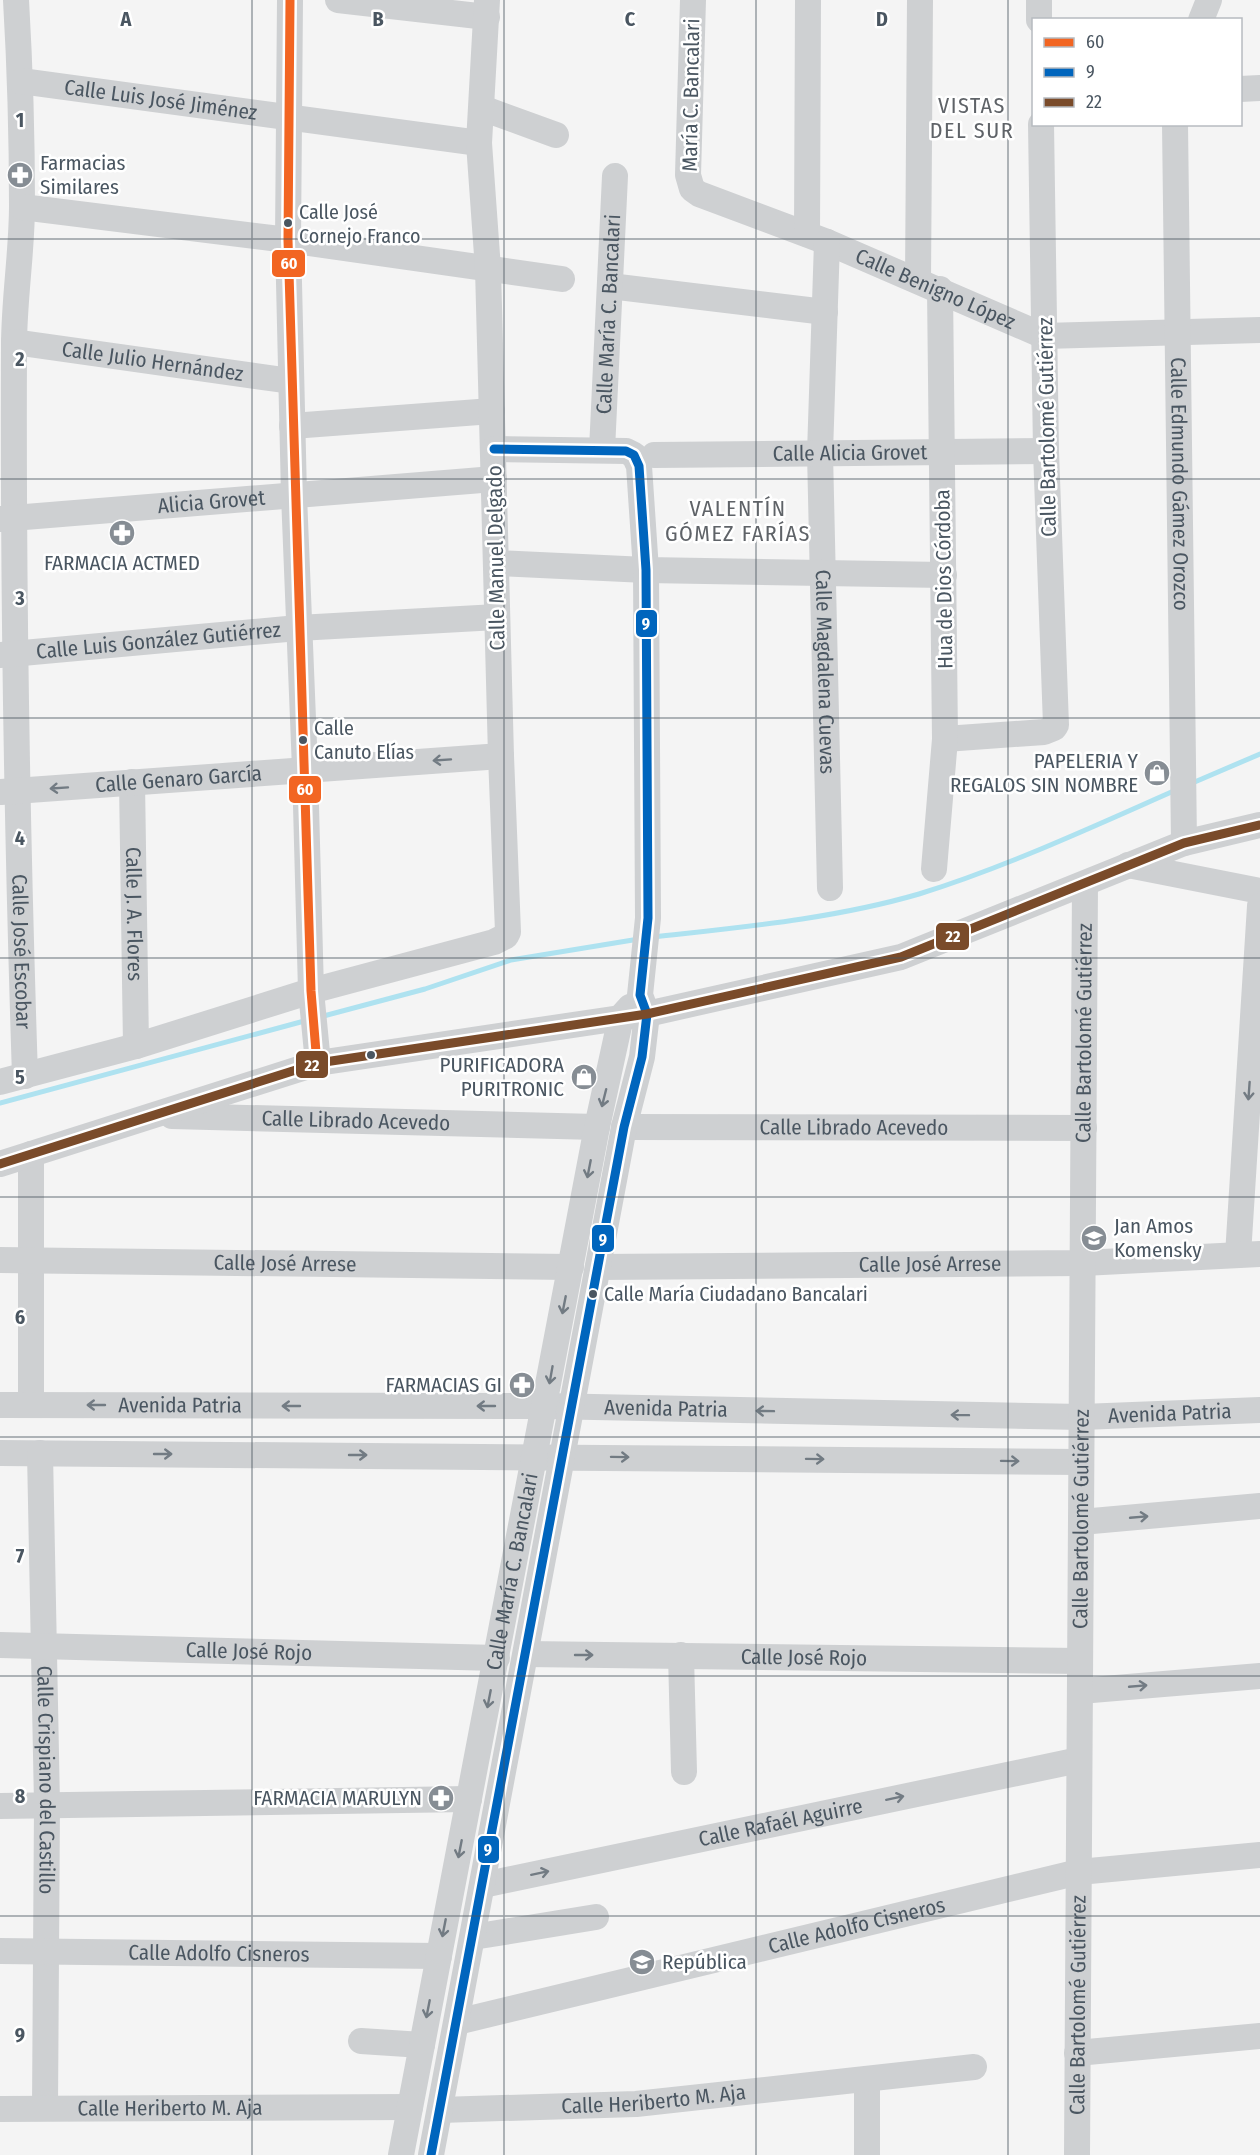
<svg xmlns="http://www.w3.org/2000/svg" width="1260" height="2155" viewBox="0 0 1260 2155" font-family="'Fira Sans Condensed',sans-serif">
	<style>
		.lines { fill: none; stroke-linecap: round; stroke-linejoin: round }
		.stream { stroke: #aee2f0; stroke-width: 5 }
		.minor { stroke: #ced0d2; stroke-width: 26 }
		.bus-1-casing { stroke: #fff; stroke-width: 14 }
		.bus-2-casing { stroke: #fff; stroke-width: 14 }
		.bus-3-casing { stroke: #fff; stroke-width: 14 }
		.bus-1 { stroke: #f26522; stroke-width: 9 }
		.bus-2 { stroke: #0065bd; stroke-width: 9 }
		.bus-3 { stroke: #7a4b2a; stroke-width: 9 }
		.oneway { stroke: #727b83 }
		.grid { fill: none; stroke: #4a5661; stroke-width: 1.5; stroke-opacity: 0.55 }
		.bus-dot { fill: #4a5661; stroke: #fff; stroke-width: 2 }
		.labels { text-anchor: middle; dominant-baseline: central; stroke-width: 5; stroke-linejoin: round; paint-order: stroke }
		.bus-label { font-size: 20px; fill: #4a5661; stroke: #fff; text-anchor: start }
		.street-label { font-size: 21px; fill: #4a5661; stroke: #fff }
		.poi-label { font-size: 21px; fill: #4a5661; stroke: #fff; text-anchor: end }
		.neighbourhood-label { font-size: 22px; letter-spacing: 1.5px; fill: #5f6368; stroke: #fff }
		.grid-label { font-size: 20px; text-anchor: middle; font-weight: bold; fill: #4a5661; stroke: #fff; stroke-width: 5; stroke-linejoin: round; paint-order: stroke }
		.line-badge { stroke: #fff; stroke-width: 2 }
		.badge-label { font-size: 16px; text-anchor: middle; font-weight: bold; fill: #fff }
	</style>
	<rect width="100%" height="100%" fill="#f4f4f4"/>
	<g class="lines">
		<!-- stream -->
		<path class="stream" d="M1190 784 1260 754
			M654 937C743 927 833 919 919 894 1006 867 1092 827 1176 790
			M320 1017 425 989 511 960 639 939
			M0 1103 308 1020"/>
		<!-- minor -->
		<g class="minor">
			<path id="s1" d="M16 0C20 68 22 137 22 205 22 252 14 299 14 346 13 589 17 833 25 1076"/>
			<path d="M290 0 288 240 294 495 305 769 311 991 318 1063"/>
			<path d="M338 0 487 17"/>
			<path id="s2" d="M693 0 688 175 692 189 699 194 827 242 1044 336 1260 330"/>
			<path d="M1039 0V20"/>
			<path d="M1201 20 1209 0"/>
			<path id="s3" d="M21 81 479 143"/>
			<path d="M1240 89 1260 88"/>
			<path d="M482 108 556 135"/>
			<path id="s4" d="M1175 124 1184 843"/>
			<path d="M22 207 288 240 562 279"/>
			<path d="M807 234 808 0"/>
			<path id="s5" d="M827 242 820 453 830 888"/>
			<path d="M918 280 920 0"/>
			<path d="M610 286 825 312"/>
			<path id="s6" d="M14 342 291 381"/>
			<path d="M292 426 492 411"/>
			<path id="s7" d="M602 450 615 176"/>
			<path id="s8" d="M654 455 1046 451"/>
			<path id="s9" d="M0 519 494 479"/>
			<path d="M496 563 646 570 944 575"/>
			<path id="s10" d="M0 655 298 628 497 617"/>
			<path d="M945 739 1044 732 1054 728 1056 725 1046 451 1041 124"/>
			<path id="s11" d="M132 782 136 1046"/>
			<path id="s12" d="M1 792 501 756"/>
			<path d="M1128 865 1260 891"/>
			<path d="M934 869 945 739 940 289"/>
			<path d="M0 1082 136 1046 311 991 494 942 506 936 508 932 501 756 488 269 479 143 487 0"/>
			<path id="s13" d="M172 1116 597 1127"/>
			<path id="s14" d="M624 1127 1084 1128"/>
			<path d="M31 1154V1405"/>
			<path d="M0 1164 318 1063 647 1014 901 957 1184 843 1260 825"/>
			<path d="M1238 1255 1260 906"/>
			<path id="s15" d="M0 1260 571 1267"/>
			<path id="s16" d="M598 1267 1083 1263 1260 1254"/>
			<path id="s17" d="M0 1405 545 1406 1082 1417 1260 1410"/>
			<path d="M0 1453 1081 1462"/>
			<path id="s18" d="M40 1453 47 1804 45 2108"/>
			<path d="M1081 1522 1260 1506"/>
			<path id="s19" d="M0 1645 497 1658"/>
			<path id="s20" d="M526 1654 1080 1661"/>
			<path d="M681 1655 684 1772"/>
			<path d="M1080 1691 1260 1676"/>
			<path d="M0 1806 469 1799"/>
			<path id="s21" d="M483 1885 1079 1760"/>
			<path d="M473 1937 596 1917"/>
			<path id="s22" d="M0 1951 439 1956"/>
			<path id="s23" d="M457 2022 1079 1872 1260 1855"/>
			<path d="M361 2041 422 2045"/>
			<path d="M1077 2053 1260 2036"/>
			<path d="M867 2079V2155"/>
			<path id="s24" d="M0 2109 410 2107"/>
			<path id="s25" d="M440 2110 636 2104 974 2067"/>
			<path id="s26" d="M401 2155 597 1127 621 1017 630 1007"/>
			<path d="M431 2155 624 1127 642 1057 647 1014 640 995 648 918 646 570 639 466 634 455 626 451 494 449"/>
			<path id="s27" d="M1077 2155 1085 884"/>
		</g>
		<defs>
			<path id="bus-1" d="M290 0 288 240 311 991 316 1052"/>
			<path id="bus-2" d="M431 2155 624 1127 642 1057 647 1014 640 995 648 918 646 570 639 466 634 455 626 451 494 449"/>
			<path id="bus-3" d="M0 1164 318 1063 647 1014 901 957 1184 843 1260 825"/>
		</defs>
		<!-- bus-1 casing -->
		<use href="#bus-1" class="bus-1-casing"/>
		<!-- bus-2 casing -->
		<use href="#bus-2" class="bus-2-casing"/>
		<!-- bus-3 casing -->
		<use href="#bus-3" class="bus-3-casing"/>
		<!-- bus-1 -->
		<use href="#bus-1" class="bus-1"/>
		<!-- bus-2 -->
		<use href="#bus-2" class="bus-2"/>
		<!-- bus-3 -->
		<use href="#bus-3" class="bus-3"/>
	</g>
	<!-- one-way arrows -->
	<defs><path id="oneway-shaft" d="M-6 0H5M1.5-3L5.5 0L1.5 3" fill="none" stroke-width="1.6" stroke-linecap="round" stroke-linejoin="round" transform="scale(1.5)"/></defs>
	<g class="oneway">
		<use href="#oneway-shaft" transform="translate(442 760) rotate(176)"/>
		<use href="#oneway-shaft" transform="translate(59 788) rotate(176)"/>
		<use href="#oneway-shaft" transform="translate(1249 1091) rotate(94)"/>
		<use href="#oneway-shaft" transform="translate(604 1098) rotate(104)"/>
		<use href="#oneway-shaft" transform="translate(589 1169) rotate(101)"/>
		<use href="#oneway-shaft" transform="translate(564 1305) rotate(101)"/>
		<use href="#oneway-shaft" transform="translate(551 1375) rotate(100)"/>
		<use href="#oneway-shaft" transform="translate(96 1405) rotate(-180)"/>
		<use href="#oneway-shaft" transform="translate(291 1406) rotate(-180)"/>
		<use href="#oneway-shaft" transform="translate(486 1406) rotate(-180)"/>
		<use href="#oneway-shaft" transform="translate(765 1411) rotate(-179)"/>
		<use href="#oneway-shaft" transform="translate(960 1415) rotate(-179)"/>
		<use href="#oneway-shaft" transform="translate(163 1454)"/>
		<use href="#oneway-shaft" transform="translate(358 1455)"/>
		<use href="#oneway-shaft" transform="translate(620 1457) rotate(1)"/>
		<use href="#oneway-shaft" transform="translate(815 1459) rotate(1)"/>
		<use href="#oneway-shaft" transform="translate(1010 1461) rotate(1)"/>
		<use href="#oneway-shaft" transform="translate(1139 1517) rotate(-5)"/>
		<use href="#oneway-shaft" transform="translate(584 1655)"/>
		<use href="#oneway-shaft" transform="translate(1138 1686) rotate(-5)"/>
		<use href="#oneway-shaft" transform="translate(489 1699) rotate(101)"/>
		<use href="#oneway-shaft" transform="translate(895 1798) rotate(-12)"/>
		<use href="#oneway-shaft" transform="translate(460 1849) rotate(101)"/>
		<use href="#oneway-shaft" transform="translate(540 1873) rotate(-12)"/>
		<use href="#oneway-shaft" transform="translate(444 1928) rotate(101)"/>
		<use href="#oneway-shaft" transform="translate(428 2009) rotate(101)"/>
	</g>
	<!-- grid -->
	<path class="grid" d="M252 0V2155M504 0V2155M756 0V2155M1008 0V2155M0 239H1260M0 479H1260M0 718H1260M0 958H1260M0 1197H1260M0 1437H1260M0 1676H1260M0 1916H1260"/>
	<!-- icons -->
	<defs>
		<symbol id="pharmacy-disc" viewBox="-11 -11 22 22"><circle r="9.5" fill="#868d94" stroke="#fff"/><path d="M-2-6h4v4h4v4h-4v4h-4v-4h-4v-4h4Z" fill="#fff"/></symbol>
		<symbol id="shop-disc" viewBox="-11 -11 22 22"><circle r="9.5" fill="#868d94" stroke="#fff"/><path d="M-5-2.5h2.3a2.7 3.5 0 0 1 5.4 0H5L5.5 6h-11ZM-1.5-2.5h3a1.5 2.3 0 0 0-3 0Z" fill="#fff"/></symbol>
		<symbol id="school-disc" viewBox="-11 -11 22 22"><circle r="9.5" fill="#868d94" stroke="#fff"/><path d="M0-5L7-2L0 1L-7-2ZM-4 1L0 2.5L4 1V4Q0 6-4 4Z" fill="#fff"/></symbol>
	</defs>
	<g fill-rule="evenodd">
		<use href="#pharmacy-disc" x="5" y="160" width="30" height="30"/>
		<use href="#pharmacy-disc" x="107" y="518" width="30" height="30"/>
		<use href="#shop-disc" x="1142" y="758" width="30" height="30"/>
		<use href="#shop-disc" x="569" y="1062" width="30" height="30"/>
		<use href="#school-disc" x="1079" y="1223" width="30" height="30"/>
		<use href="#pharmacy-disc" x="507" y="1370" width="30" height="30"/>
		<use href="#pharmacy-disc" x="426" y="1783" width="30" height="30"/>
		<use href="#school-disc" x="627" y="1947" width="30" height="30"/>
	</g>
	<!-- markers -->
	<g class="bus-dot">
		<circle cx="288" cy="223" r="5"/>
		<circle cx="303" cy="740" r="5"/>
		<circle cx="371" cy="1055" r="5"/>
		<circle cx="593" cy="1294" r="5"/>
	</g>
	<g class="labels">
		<!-- bus labels -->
		<g class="bus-label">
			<text x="299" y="212">Calle José<tspan x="299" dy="24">Cornejo Franco</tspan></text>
			<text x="314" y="728">Calle<tspan x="314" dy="24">Canuto Elías</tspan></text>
			<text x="604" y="1294">Calle María Ciudadano Bancalari</text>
		</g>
		<!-- street labels -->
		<g class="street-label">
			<text transform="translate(691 95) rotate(-89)">María C. Bancalari</text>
			<text stroke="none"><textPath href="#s3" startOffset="141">Calle Luis José Jiménez</textPath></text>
			<text stroke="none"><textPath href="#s2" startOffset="453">Calle Benigno López</textPath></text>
			<text stroke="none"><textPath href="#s7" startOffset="136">Calle María C. Bancalari</textPath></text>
			<text stroke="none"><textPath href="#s6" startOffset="140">Calle Julio Hernández</textPath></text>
			<text transform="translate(1047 427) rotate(-91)">Calle Bartolomé Gutiérrez</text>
			<text stroke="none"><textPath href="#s8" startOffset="196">Calle Alicia Grovet</textPath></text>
			<text stroke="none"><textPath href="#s4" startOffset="360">Calle Edmundo Gámez Orozco</textPath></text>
			<text stroke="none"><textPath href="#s9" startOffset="212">Alicia Grovet</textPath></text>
			<text transform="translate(496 558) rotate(-91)">Calle Manuel Delgado</text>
			<text transform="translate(944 579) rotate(-91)">Hua de Dios Córdoba</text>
			<text stroke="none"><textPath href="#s10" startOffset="159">Calle Luis González Gutiérrez</textPath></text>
			<text stroke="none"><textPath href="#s5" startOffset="430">Calle Magdalena Cuevas</textPath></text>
			<text stroke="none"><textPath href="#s12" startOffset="178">Calle Genaro García</textPath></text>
			<text stroke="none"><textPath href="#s11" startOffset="132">Calle J. A. Flores</textPath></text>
			<text stroke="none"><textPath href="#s1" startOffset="952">Calle José Escobar</textPath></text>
			<text stroke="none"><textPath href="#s27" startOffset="1122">Calle Bartolomé Gutiérrez</textPath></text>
			<text stroke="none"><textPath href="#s13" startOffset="184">Calle Librado Acevedo</textPath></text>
			<text stroke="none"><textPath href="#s14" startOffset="230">Calle Librado Acevedo</textPath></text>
			<text stroke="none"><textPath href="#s15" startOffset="285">Calle José Arrese</textPath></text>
			<text stroke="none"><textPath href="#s16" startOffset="332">Calle José Arrese</textPath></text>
			<text stroke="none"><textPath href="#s17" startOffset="180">Avenida Patria</textPath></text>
			<text stroke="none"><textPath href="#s17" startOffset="666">Avenida Patria</textPath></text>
			<text stroke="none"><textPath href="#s17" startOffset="1170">Avenida Patria</textPath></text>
			<text stroke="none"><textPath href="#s27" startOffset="636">Calle Bartolomé Gutiérrez</textPath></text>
			<text stroke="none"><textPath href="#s26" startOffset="594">Calle María C. Bancalari</textPath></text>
			<text stroke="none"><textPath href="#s19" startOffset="249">Calle José Rojo</textPath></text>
			<text stroke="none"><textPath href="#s20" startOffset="278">Calle José Rojo</textPath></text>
			<text stroke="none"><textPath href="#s18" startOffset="327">Calle Crispiano del Castillo</textPath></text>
			<text stroke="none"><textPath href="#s21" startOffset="304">Calle Rafaél Aguirre</textPath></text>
			<text stroke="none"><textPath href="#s23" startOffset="411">Calle Adolfo Cisneros</textPath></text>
			<text stroke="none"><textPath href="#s22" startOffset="219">Calle Adolfo Cisneros</textPath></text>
			<text stroke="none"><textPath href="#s27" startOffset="150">Calle Bartolomé Gutiérrez</textPath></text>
			<text stroke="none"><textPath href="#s25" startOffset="214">Calle Heriberto M. Aja</textPath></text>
			<text stroke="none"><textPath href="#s24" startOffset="170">Calle Heriberto M. Aja</textPath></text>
		</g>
		<!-- poi labels -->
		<g class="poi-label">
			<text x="40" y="163" text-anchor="start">Farmacias<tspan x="40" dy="24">Similares</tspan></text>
			<text x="122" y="563" text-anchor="middle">FARMACIA ACTMED</text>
			<text x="1138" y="761">PAPELERIA Y<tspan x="1138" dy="24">REGALOS SIN NOMBRE</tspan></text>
			<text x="564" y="1065">PURIFICADORA<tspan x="564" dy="24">PURITRONIC</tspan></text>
			<text x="1114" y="1226" text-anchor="start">Jan Amos<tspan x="1114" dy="24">Komensky</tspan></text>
			<text x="502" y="1385">FARMACIAS GI</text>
			<text x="422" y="1798">FARMACIA MARULYN</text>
			<text x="662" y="1962" text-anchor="start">República</text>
		</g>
		<!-- neighbourhood labels -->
		<g class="neighbourhood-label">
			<text x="972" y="105">VISTAS<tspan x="972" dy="25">DEL SUR</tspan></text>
			<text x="738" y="508">VALENTÍN<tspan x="738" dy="25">GÓMEZ FARÍAS</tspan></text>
		</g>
	</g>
	<g class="grid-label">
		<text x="126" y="26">A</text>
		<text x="378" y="26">B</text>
		<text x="630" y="26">C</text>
		<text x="882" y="26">D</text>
		<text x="20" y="127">1</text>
		<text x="20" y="366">2</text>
		<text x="20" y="605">3</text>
		<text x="20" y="845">4</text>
		<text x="20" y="1084">5</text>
		<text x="20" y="1324">6</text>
		<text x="20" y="1563">7</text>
		<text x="20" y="1803">8</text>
		<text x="20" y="2042">9</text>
	</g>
	<g class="line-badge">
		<rect x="271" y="249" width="35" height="29" rx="6" fill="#f26522"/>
		<rect x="635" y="609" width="23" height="29" rx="6" fill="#0065bd"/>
		<rect x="288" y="775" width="34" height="29" rx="6" fill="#f26522"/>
		<rect x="935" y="922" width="35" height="29" rx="6" fill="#7a4b2a"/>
		<rect x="295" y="1050" width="34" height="29" rx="6" fill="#7a4b2a"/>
		<rect x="591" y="1224" width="24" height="29" rx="6" fill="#0065bd"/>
		<rect x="477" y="1835" width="23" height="29" rx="6" fill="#0065bd"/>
	</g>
	<g class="badge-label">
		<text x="289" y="269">60</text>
		<text x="646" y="629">9</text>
		<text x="305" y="795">60</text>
		<text x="953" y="942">22</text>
		<text x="312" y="1071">22</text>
		<text x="603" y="1245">9</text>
		<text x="488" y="1855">9</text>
	</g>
	<!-- legend -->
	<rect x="1032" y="18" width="210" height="108" fill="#ffffff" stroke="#b7bbc0" stroke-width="1.5"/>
	<rect x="1044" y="38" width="30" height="9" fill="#f26522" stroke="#b7bbc0" stroke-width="1.5"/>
	<text x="1086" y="48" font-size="18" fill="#4a5661">60</text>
	<rect x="1044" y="68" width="30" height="9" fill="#0065bd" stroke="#b7bbc0" stroke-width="1.5"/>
	<text x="1086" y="78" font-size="18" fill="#4a5661">9</text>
	<rect x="1044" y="98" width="30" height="9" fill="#7a4b2a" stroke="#b7bbc0" stroke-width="1.5"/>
	<text x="1086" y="108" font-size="18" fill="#4a5661">22</text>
</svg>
